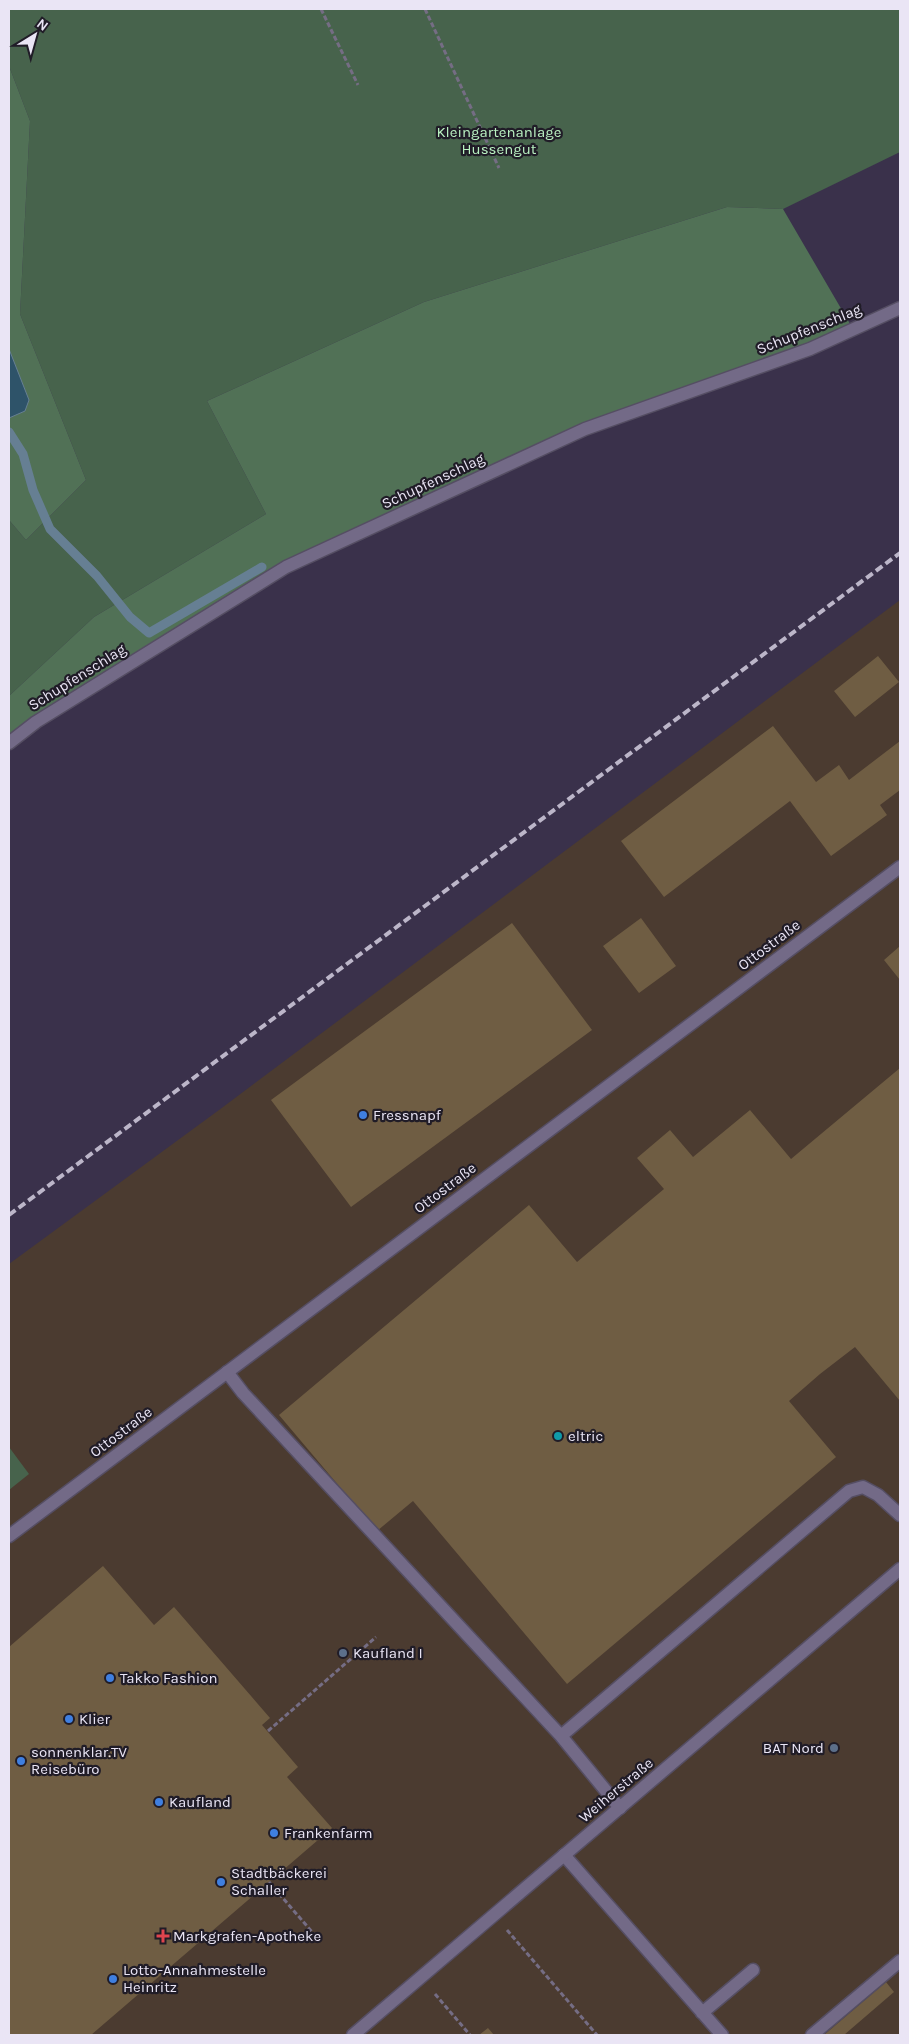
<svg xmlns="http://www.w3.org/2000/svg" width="909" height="2044" viewBox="0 0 909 2044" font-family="Karla,sans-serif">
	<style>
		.industrial { fill: #4b3b30 }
		.green { fill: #47634c }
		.forest { fill: #517156 }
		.water { fill: #2e5369; stroke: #667f93 }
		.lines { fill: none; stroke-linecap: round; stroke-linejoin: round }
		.stream { stroke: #667f93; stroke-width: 9 }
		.building { fill: #6f5d43 }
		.service-casing { stroke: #554e63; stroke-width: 15 }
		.minor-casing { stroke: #554e63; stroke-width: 15 }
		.tertiary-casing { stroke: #554e63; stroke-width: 15 }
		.path { stroke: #756d84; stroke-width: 3; stroke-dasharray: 5 2.5; stroke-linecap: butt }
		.service { stroke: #736a87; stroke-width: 12 }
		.minor { stroke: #736a87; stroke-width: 12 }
		.tertiary { stroke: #736a87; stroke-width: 12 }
		.rail { stroke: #bcb6c9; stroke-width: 4; stroke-dasharray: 8 4; stroke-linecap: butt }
		.shop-dot { fill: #3f7fe0; stroke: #201c27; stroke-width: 2 }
		.culture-dot { fill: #0f9aa8; stroke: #201c27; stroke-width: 2 }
		.service-dot { fill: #5c6f8a; stroke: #201c27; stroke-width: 2 }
		.health-dot { fill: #e0444e; stroke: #201c27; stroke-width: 2 }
		.labels { text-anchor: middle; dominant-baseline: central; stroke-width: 4.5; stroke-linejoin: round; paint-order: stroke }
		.park-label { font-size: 15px; fill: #baf2c2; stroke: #201c27 }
		.street-label { font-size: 15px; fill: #eae5f5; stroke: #201c27 }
		.poi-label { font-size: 15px; fill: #eae5f5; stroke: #201c27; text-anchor: start }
	</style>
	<rect width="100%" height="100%" fill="#3a314b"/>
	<!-- industrial -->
	<path class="industrial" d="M900 600V2035H9V1264L219 1110Z"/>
	<!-- green -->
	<path class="green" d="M9 9H900V152L783 209 727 207 424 302 207 401 266 514 94 617 9 696V520L26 540 86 480 20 314 30 121 9 66Z
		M9 1447 29 1474 9 1490Z"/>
	<!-- forest -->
	<path class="forest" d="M9 66 30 121 20 314 86 480 26 540 9 520Z
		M727 207 783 209 853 329 585 429 286 567 9 743V696L94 617 266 514 207 401 424 302Z"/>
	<!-- water -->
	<path class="water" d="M9 349 29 400 25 411 9 418Z"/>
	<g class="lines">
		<!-- stream -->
		<path class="stream" d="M9 432 23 454 33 490 50 529 97 576 130 617 149 633 262 567"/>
	</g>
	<!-- building -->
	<path class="building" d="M878 656 899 682 855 717 834 691Z
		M773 726 816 782 839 765 849 780 900 741V790L880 805 887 815 831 856 790 801 664 897 621 841Z
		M641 918 676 966 639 993 603 946Z
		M512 923 592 1030 351 1207 271 1100Z
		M900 946V980L884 960Z
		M900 1068V1401L855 1347 820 1374 789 1401 836 1457 567 1684 413 1501 377 1531 279 1415 529 1205 577 1262 664 1189 637 1158 670 1130 693 1157 750 1110 791 1159Z
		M103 1566 154 1625 174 1607 270 1718 262 1725 298 1767 287 1777 332 1828 91 2035H9V1647Z
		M886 1982 894 1992 844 2035H824Z
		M488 2028 494 2035H479Z"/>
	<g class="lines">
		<defs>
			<path id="service" d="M227 1372 243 1393 561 1736
				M620 1808 561 1736 849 1491 863 1487 878 1495 900 1515
				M564 1855 722 2035
				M702 2013 753 1970
				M812 2035 900 1961"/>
			<path id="minor" d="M9 743 36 722 286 567 585 429 810 349 900 308
				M9 1536 900 867"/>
			<path id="tertiary" d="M353 2035 900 1569"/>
		</defs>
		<!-- service casing -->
		<use href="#service" class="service-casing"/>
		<!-- minor casing -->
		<use href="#minor" class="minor-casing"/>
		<!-- tertiary casing -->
		<use href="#tertiary" class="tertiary-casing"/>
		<!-- path -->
		<path class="path" d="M321 9 358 85
			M425 9 499 168
			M268 1731 376 1637
			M269 1882 319 1940
			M507 1930 597 2035
			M435 1994 470 2035"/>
		<!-- service -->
		<use href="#service" class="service"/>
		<!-- minor -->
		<use href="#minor" class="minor"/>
		<!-- tertiary -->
		<use href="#tertiary" class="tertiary"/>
		<!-- rail -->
		<path class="rail" d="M9 1215 900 553"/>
	</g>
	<!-- markers -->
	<g class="shop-dot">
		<circle cx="363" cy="1115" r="5"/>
		<circle cx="110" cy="1678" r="5"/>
		<circle cx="69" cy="1719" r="5"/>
		<circle cx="21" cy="1761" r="5"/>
		<circle cx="159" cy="1802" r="5"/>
		<circle cx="274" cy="1833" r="5"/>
		<circle cx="221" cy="1882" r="5"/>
		<circle cx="113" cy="1979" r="5"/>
	</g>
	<circle class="culture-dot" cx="558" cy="1436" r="5"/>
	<g class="service-dot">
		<circle cx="343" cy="1653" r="5"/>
		<circle cx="834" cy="1748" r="5"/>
	</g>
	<path class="health-dot" d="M160.5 1928.5h5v5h5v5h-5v5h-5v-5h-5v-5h5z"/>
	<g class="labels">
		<!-- park labels -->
		<g class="park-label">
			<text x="499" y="132">Kleingartenanlage<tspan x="499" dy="17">Hussengut</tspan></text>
		</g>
		<!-- street labels -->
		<g class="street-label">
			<text transform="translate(809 329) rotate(-22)">Schupfenschlag</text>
			<text transform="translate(433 481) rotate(-25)">Schupfenschlag</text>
			<text transform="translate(77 677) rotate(-32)">Schupfenschlag</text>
			<text transform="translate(769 945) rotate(-37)">Ottostraße</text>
			<text transform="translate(445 1188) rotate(-37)">Ottostraße</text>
			<text transform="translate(121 1432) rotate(-37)">Ottostraße</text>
			<text transform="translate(616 1790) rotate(-40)">Weiherstraße</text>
		</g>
		<!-- poi labels -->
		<g class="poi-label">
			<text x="373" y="1115">Fressnapf</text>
			<text x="568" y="1436">eltric</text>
			<text x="353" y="1653">Kaufland I</text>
			<text x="120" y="1678">Takko Fashion</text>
			<text x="79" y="1719">Klier</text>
			<text x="824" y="1748" text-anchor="end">BAT Nord</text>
			<text x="31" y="1752">sonnenklar.TV<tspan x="31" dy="17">Reisebüro</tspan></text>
			<text x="169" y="1802">Kaufland</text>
			<text x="284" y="1833">Frankenfarm</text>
			<text x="231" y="1873">Stadtbäckerei<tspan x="231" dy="17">Schaller</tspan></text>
			<text x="173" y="1936">Markgrafen-Apotheke</text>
			<text x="123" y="1970">Lotto-Annahmestelle<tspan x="123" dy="17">Heinritz</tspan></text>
		</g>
	</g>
	<!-- border -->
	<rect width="909" height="2044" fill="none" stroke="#eae5f5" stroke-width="20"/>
	<!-- north arrow -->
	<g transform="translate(35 35) rotate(37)" stroke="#201c27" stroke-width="4" paint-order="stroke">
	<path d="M0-4L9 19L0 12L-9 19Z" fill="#eae5f5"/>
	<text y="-8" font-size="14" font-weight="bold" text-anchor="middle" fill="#eae5f5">N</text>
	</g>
</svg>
